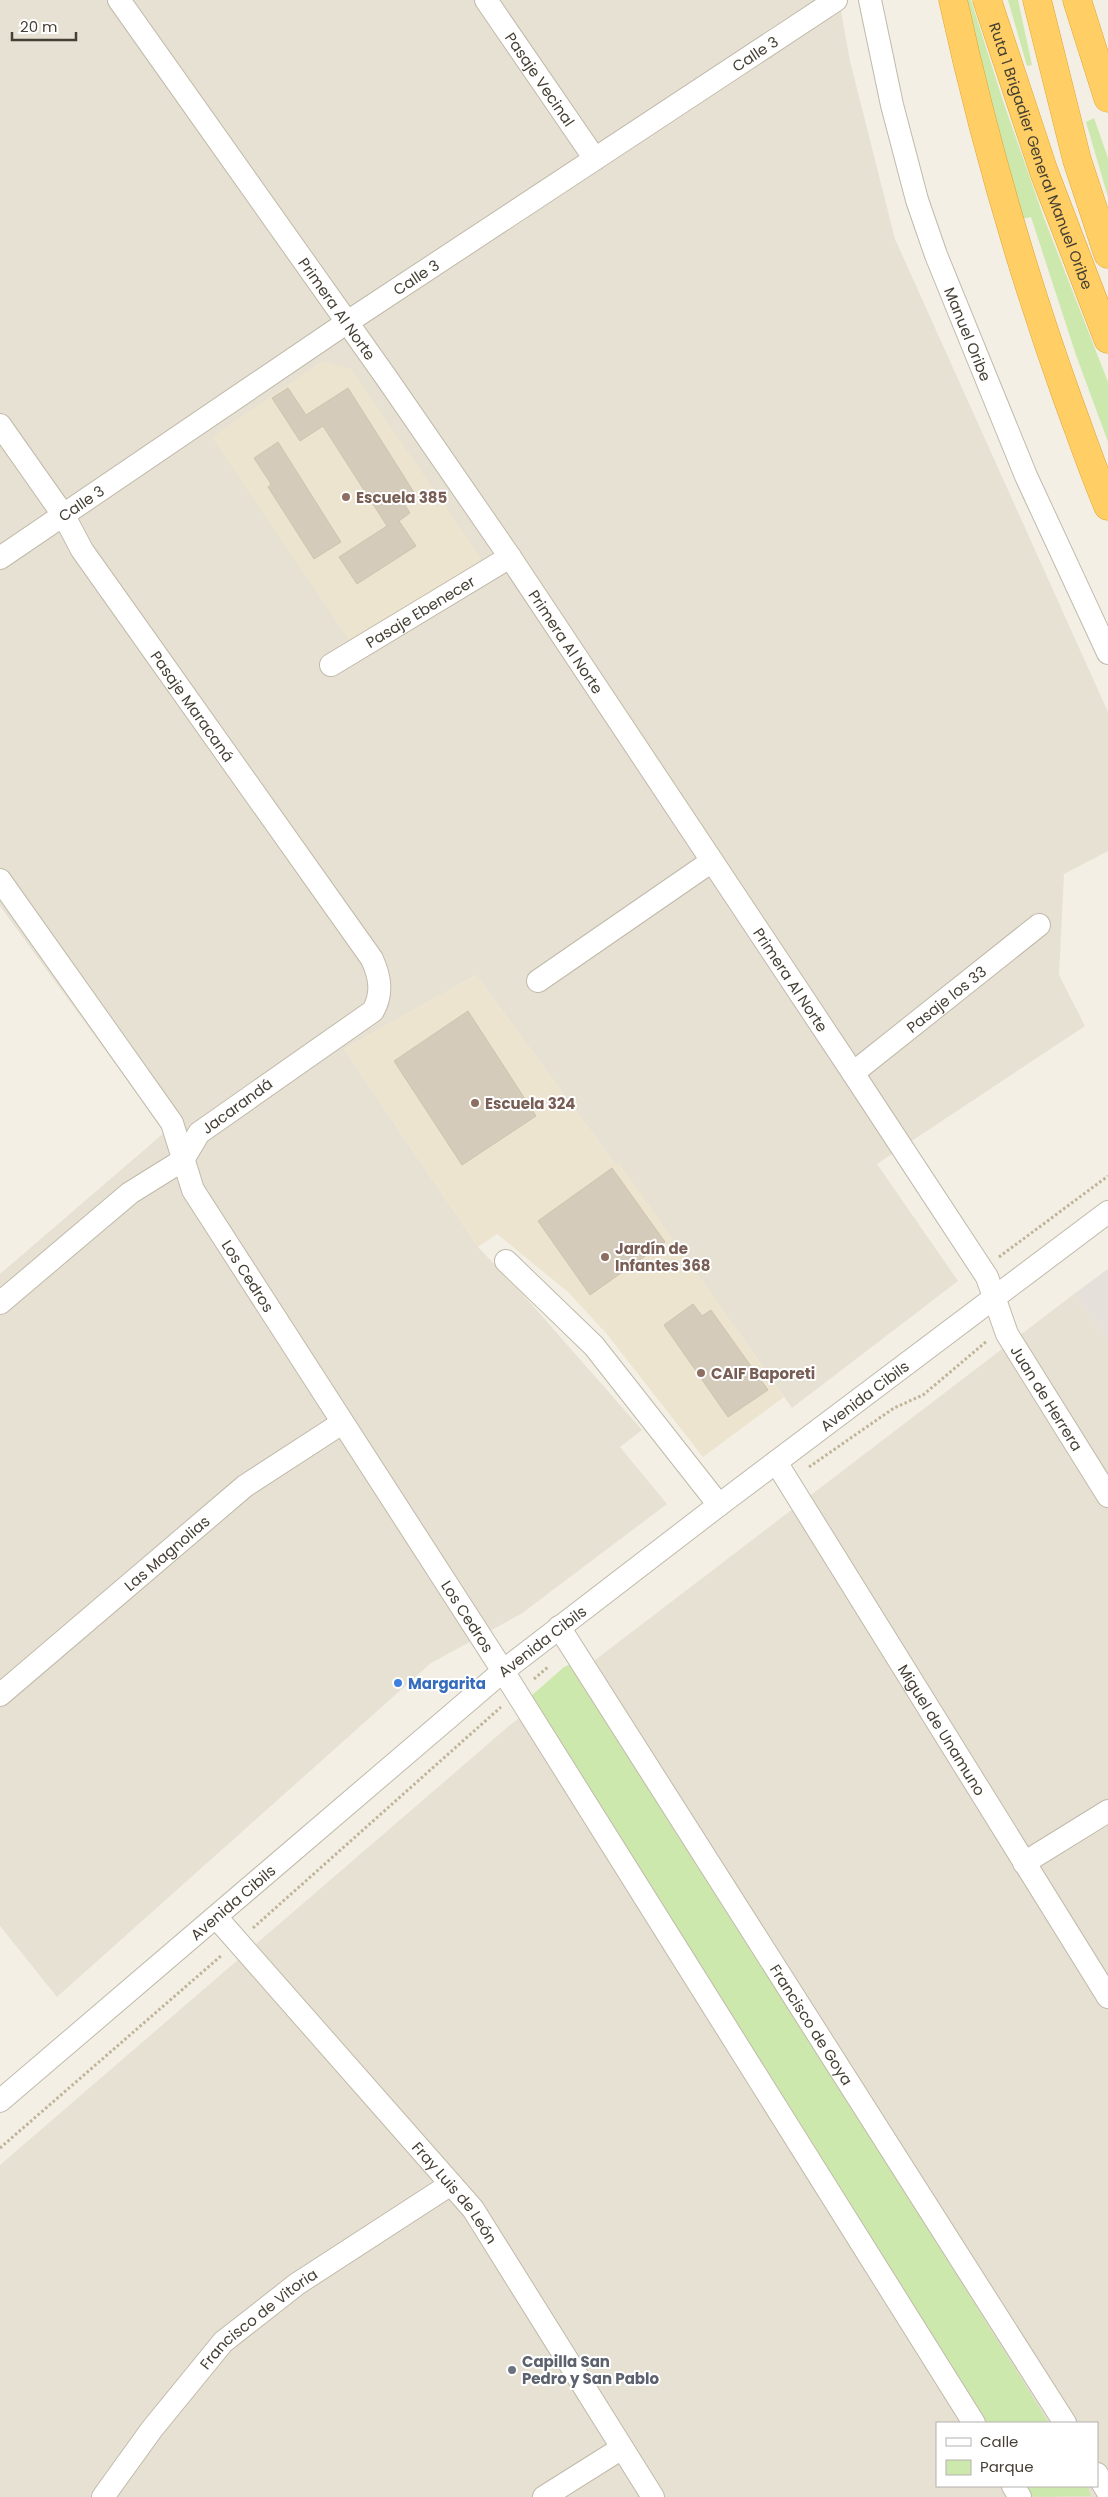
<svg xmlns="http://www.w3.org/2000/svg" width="1108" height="2497" viewBox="0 0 1108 2497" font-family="Poppins,sans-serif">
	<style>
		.residential { fill: #e7e1d3; fill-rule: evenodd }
		.industrial { fill: #e5e0da }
		.education { fill: #ece4ce }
		.green { fill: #cce8ad }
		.building { fill: #d5cbba; stroke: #cfc3ad }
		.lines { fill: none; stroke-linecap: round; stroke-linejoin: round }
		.minor-casing { stroke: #c1baaa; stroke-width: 24 }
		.highway-casing { stroke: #e0a332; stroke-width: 29 }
		.path { stroke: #c0b398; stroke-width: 3; stroke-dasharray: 2.5 2.5; stroke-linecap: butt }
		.minor { stroke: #fff; stroke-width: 22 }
		.highway { stroke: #ffce64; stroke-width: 28 }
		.education-dot { fill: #8d6e63; stroke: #fff; stroke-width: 2 }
		.shop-dot { fill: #3f7fe0; stroke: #fff; stroke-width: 2 }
		.worship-dot { fill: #6b7280; stroke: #fff; stroke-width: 2 }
		.labels { text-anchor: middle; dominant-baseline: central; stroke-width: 4; stroke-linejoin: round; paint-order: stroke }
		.street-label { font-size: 15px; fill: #453f34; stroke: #fff }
		.education-label { font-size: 15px; font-weight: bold; fill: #785e54; stroke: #fff; text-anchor: start }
		.shop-label { font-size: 15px; font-weight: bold; fill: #366cbe; stroke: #fff; text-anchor: start }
		.worship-label { font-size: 15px; font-weight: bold; fill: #5b616d; stroke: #fff; text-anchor: start }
	</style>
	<rect width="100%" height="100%" fill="#f3efe5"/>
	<!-- residential -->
	<path class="residential" d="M0 0H839L850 61 895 239 1108 712V851L1064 874 1059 975 1085 1026 877 1164 958 1281 792 1408 619 1164 616 1165 476 975 344 1049 478 1247 520 1291 642 1430 620 1447 667 1504 521 1614 431 1663 57 1997 0 1926V1274L165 1132 0 906Z
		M1074 1294 1108 1340V2497H0V2165L510 1725ZM937 2423H1097V2486H937Z"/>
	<!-- industrial -->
	<path class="industrial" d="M1108 1269V1340L1074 1294Z"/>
	<!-- education -->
	<path class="education" d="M322 361 351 369 480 557 476 568 351 643 212 437Z
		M476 975 616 1165 619 1163 784 1397 703 1457 606 1333 568 1292 497 1234 478 1247 344 1049Z"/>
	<!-- green -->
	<path class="green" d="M962 0H971L1003 101 1044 218 1108 382V442L1076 355 1031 217 1022 219Z
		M1008 0H1018L1032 65 1027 66Z
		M1094 118 1108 158V197L1086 122Z
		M571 1664 757 1955 1049 2423H975L531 1696 564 1667Z
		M1013 2486H1088L1091 2496 1020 2497Z"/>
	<!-- building -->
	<path class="building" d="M288 388 306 415 348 388 415 494 403 502 410 513 399 521 416 546 357 584 339 557 387 526 323 426 300 441 272 398Z
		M278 442 341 542 314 559 268 487 271 484 254 458Z
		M468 1011 536 1116 462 1165 394 1061Z
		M612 1168 665 1242 590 1295 538 1221Z
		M693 1304 702 1316 711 1310 768 1390 728 1417 664 1325Z"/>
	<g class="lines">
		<defs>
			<g id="minor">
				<path id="s1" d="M119 0 388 380 510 557 853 1073 987 1277 1007 1334 1108 1496"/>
				<path id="s2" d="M486 0 595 159"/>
				<path id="s3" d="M870 0 892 105 917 200 936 255 1026 476 1108 653"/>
				<path id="s4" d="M0 425 64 516 82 550 372 959C380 977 383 993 373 1011L199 1133 183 1160 130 1193 0 1303"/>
				<path id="s5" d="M0 558 346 323 836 0"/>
				<path id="s6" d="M331 665 510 557"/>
				<path id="s7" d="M0 880 172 1123 193 1190 503 1671 974 2423"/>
				<path d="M538 981 712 861"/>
				<path id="s8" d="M853 1073 1039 925"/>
				<path d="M506 1261 594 1346 719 1505"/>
				<path id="s9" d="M776 1462 1108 1997"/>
				<path id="s10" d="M559 1627 1065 2423"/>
				<path id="s11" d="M0 1695 245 1486 342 1423"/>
				<path d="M1024 1863 1108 1811"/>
				<path id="s12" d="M216 1917 473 2209 653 2497"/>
				<path id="s13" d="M0 2101 503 1671 719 1505 1108 1212"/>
				<path d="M1097 2474 1108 2492"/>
				<path d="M1013 2486 1020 2497"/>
				<path id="s14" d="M103 2497 152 2429 223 2342 297 2284 451 2184"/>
				<path d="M544 2497 622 2448"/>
			</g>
			<g id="highway">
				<path d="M953 0C983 136 1021 269 1068 400 1081 435 1093 471 1108 506"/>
				<path id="s15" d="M987 0 1044 172 1108 339"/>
				<path d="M1037 0 1077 160 1108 254"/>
				<path d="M1077 0 1108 98"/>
			</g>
		</defs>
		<!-- minor casing -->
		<use href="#minor" class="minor-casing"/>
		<!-- highway casing -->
		<use href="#highway" class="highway-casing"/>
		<!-- path -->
		<path class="path" d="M999 1257 1108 1176
			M809 1467 894 1408 923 1395 987 1341
			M534 1679 548 1667
			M253 1928 501 1707
			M0 2148 222 1955"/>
		<!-- minor -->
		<use href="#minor" class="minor"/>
		<!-- highway -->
		<use href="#highway" class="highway"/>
	</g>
	<!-- markers -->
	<g class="education-dot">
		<circle cx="346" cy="497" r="5"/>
		<circle cx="475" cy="1103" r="5"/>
		<circle cx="605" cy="1257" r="5"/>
		<circle cx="701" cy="1373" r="5"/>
	</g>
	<circle class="shop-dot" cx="398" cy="1683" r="5"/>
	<circle class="worship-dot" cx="512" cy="2370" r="5"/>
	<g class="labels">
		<!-- street labels -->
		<g class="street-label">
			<text stroke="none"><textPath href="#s5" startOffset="908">Calle 3</textPath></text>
			<text stroke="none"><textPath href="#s2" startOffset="96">Pasaje Vecinal</textPath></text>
			<text stroke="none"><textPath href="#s15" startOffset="165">Ruta 1 Brigadier General Manuel Oribe</textPath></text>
			<text stroke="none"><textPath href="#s5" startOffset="502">Calle 3</textPath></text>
			<text stroke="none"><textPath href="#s1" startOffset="378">Primera Al Norte</textPath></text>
			<text stroke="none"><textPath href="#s3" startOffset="349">Manuel Oribe</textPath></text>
			<text stroke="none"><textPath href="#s5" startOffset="98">Calle 3</textPath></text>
			<text stroke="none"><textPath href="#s6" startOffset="104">Pasaje Ebenecer</textPath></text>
			<text stroke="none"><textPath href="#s1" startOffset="782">Primera Al Norte</textPath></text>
			<text stroke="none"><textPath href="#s4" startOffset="341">Pasaje Maracaná</textPath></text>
			<text stroke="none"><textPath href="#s1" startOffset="1188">Primera Al Norte</textPath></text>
			<text stroke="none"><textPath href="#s8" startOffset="119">Pasaje los 33</textPath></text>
			<text transform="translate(237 1106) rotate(-36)">Jacarandá</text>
			<text stroke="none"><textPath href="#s7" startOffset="470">Los Cedros</textPath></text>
			<text stroke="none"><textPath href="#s13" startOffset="1116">Avenida Cibils</textPath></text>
			<text stroke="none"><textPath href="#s1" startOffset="1680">Juan de Herrera</textPath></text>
			<text stroke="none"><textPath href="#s11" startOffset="219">Las Magnolias</textPath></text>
			<text stroke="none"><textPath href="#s7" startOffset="875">Los Cedros</textPath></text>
			<text stroke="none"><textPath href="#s13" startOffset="711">Avenida Cibils</textPath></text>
			<text stroke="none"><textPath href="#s9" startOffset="315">Miguel de Unamuno</textPath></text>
			<text stroke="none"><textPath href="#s13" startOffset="306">Avenida Cibils</textPath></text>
			<text stroke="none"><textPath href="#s10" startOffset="471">Francisco de Goya</textPath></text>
			<text stroke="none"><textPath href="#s12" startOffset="365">Fray Luis de León</textPath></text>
			<text stroke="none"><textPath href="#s14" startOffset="238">Francisco de Vitoria</textPath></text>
		</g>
		<!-- education labels -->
		<g class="education-label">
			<text x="356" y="497">Escuela 385</text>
			<text x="485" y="1103">Escuela 324</text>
			<text x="615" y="1248">Jardín de<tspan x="615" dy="17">Infantes 368</tspan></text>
			<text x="711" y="1373">CAIF Baporeti</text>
		</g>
		<!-- shop labels -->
		<g class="shop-label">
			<text x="408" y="1683">Margarita</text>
		</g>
		<!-- worship labels -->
		<g class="worship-label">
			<text x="522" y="2361">Capilla San<tspan x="522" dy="17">Pedro y San Pablo</tspan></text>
		</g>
	</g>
	<!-- legend -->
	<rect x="936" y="2422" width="162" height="65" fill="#ffffff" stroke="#b5b2ae"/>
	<rect x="946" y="2438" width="25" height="8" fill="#ffffff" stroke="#b5b2ae"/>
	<text x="980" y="2447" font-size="15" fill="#453f34">Calle</text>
	<rect x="946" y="2460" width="25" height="15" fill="#cce8ad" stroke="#b5b2ae"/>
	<text x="980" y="2472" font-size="15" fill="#453f34">Parque</text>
	<!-- scale -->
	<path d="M12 32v8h64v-8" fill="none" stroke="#453f34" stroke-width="2.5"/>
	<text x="20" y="32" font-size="15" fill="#453f34" stroke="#ffffff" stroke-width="4" paint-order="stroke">20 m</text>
</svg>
